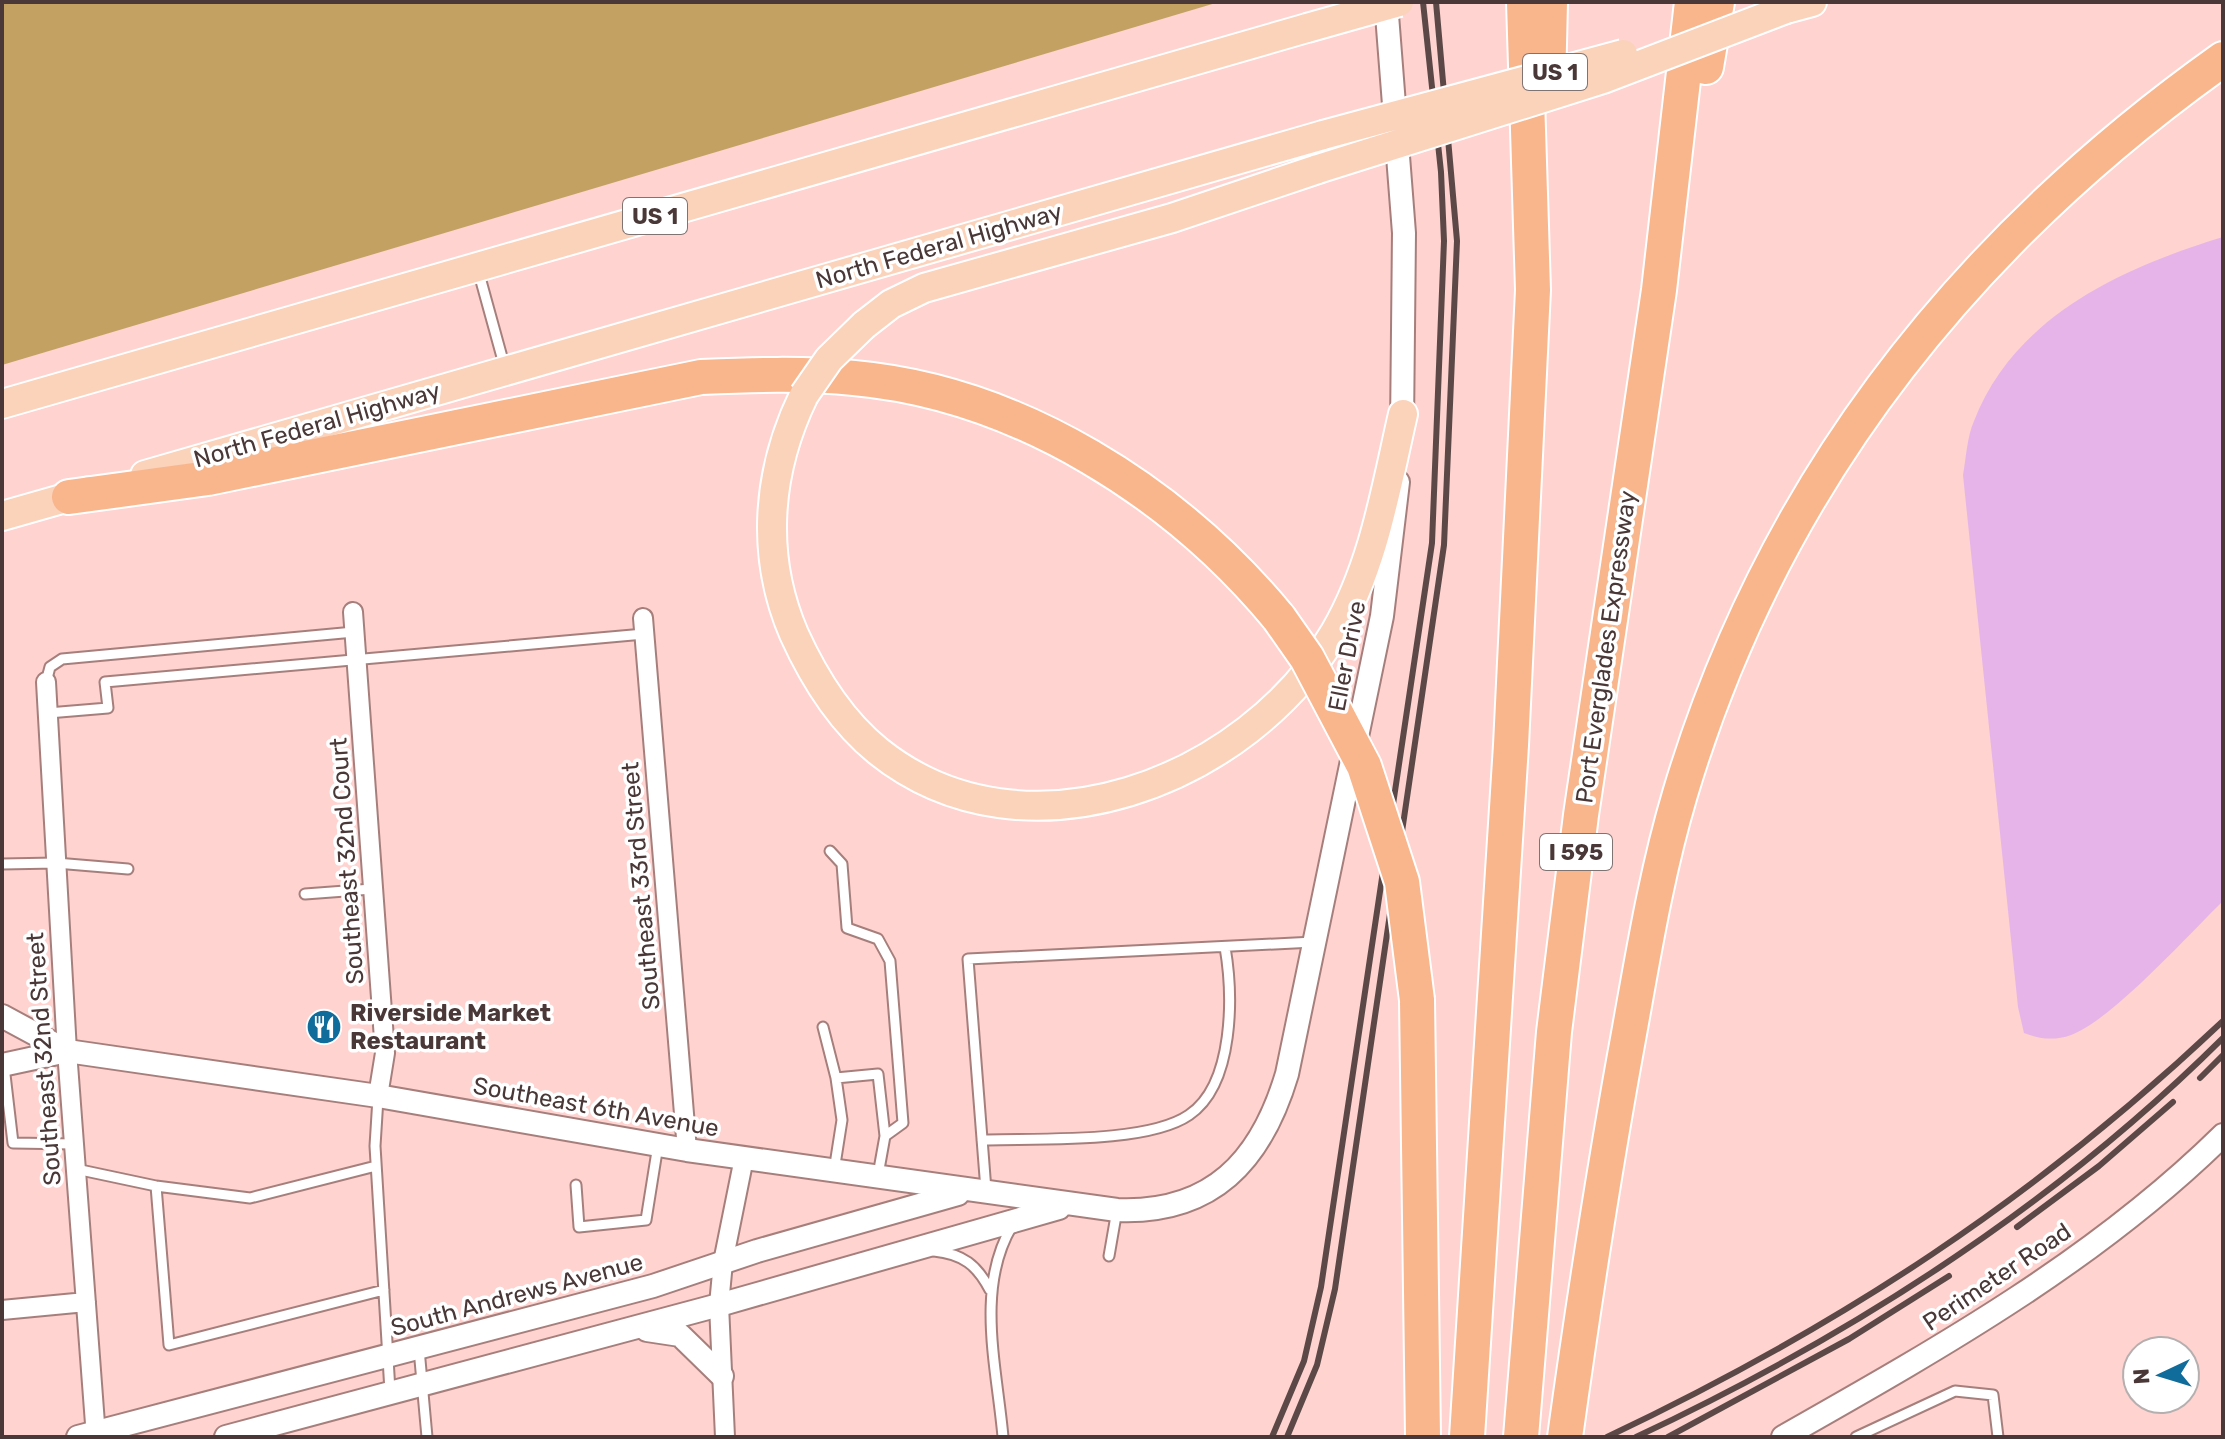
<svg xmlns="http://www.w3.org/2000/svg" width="2225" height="1439" viewBox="0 0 2225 1439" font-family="Rubik,sans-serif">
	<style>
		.forest { fill: #c3a163 }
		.water { fill: #e6b4e8 }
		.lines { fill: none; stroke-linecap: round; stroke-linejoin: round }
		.service-casing { stroke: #a67f7c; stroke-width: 13 }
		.minor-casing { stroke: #a67f7c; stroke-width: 22 }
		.tertiary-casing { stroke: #a67f7c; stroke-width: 26 }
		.primary-casing { stroke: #fff; stroke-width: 32 }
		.motorway-casing { stroke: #fff; stroke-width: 38 }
		.service { stroke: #fff; stroke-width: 9 }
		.minor { stroke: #fff; stroke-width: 18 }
		.tertiary { stroke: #fff; stroke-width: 22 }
		.primary { stroke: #fbd3bb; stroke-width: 28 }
		.motorway { stroke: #f9b68d; stroke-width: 34 }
		.rail { stroke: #5c4947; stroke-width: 6 }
		.primary-bridge-casing { stroke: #fff; stroke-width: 32; stroke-linecap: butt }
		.motorway-bridge-casing { stroke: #fff; stroke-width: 38; stroke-linecap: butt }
		.primary-bridge { stroke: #fbd3bb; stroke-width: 28 }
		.motorway-bridge { stroke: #f9b68d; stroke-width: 34 }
		.labels { text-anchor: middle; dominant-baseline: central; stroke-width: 7; stroke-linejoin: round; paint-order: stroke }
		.shield { fill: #fff; stroke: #807473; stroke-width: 2 }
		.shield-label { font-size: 22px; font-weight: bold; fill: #493837 }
		.street-label { font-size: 24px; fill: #493837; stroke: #fff }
		.poi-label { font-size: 24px; font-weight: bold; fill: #493837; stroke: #fff; text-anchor: start }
	</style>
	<rect width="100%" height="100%" fill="#fed3d0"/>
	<!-- forest -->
	<path class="forest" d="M2 2H1219L2 365Z"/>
	<!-- water -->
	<path class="water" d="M2223 237V901C2188 935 2113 1019 2071 1035 2054 1041 2040 1039 2024 1033L2018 1007 1963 475C1966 458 1967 437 1974 421 2015 316 2122 268 2223 237Z"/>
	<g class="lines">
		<defs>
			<path id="service" d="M478 270 505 368
				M46 682 50 667 62 659 354 632
				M48 713 108 708 105 682 644 634
				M830 851 842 864 847 928 878 939 890 961 903 1123 885 1136
				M2 864 56 863 128 869
				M305 894 372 889
				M823 1027 836 1078 842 1120 834 1171
				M4 1066 13 1143 74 1144
				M836 1078 878 1074 885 1136 878 1175
				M378 1098 375 1146 390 1391
				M982 1140C1035 1138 1147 1144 1189 1115 1235 1084 1233 994 1225 947
				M76 1169 156 1186 250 1198 376 1166
				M576 1185 579 1227 646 1220 658 1145
				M156 1186 169 1345 384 1290
				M986 1190 968 959 1314 942
				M934 1251C963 1254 977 1265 990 1290
				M1109 1256 1117 1210
				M419 1349 427 1437
				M1003 1437C997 1368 975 1288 1012 1226
				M1856 1437 1955 1391 1993 1395 1998 1437"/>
			<path id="minor" d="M353 612 385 1053 378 1096
				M643 618 687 1150
				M46 682 67 1051 96 1437
				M2 1310 86 1302
				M725 1437 719 1305 723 1262 744 1158"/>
			<path id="tertiary" d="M1386 2 1404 233 1402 427
				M2 1016 67 1051 378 1096 687 1150 1117 1210C1212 1214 1261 1161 1287 1074L1382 616 1398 482
				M2 1065 67 1051
				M647 1330 680 1335 722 1376
				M78 1437 653 1286 757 1251 958 1194
				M226 1437 719 1305 1059 1208
				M1783 1437C1938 1349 2095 1261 2223 1135"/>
			<path id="primary" d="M1786 9 1812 2
				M864 325 891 304 924 288 1172 218 1318 169
				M804 395C767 471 760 555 794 634 813 676 841 721 878 751 1025 869 1248 781 1335 632 1374 565 1386 488 1403 414
				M2 404 1307 28
				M145 475 1323 135
				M2 516 90 491"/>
			<path id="motorway" d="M1706 67 1717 2
				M1548 86 1550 2
				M69 497 208 478 701 377C752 375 803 373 854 378 1019 393 1176 493 1279 618
				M1417 1000 1423 1437
				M1467 1437 1511 745 1533 290 1524 2
				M1521 1437 1554 1032 1581 815 1659 290 1692 2
				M1565 1437C1584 1300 1605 1164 1630 1028 1644 950 1657 871 1680 794 1772 485 1963 244 2223 59"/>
		</defs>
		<!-- service casing -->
		<use href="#service" class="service-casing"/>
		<!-- minor casing -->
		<use href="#minor" class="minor-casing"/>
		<!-- tertiary casing -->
		<use href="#tertiary" class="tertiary-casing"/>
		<!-- primary casing -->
		<use href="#primary" class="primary-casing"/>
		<!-- motorway casing -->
		<use href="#motorway" class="motorway-casing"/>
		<!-- service -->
		<use href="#service" class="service"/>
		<!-- minor -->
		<use href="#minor" class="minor"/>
		<!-- tertiary -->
		<use href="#tertiary" class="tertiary"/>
		<!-- primary -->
		<use href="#primary" class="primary"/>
		<!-- motorway -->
		<use href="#motorway" class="motorway"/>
		<!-- rail -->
		<path class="rail" d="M2200 1078 2223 1055
			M2017 1227 2099 1166 2173 1102
			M1272 1437 1304 1361 1321 1287 1432 543 1444 241 1441 172 1423 2
			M1287 1437 1317 1365 1335 1289 1444 545 1457 241 1436 2
			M1607 1437C1841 1326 2035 1199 2223 1021
			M1636 1437C1851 1336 2054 1206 2223 1038
			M1668 1437 1849 1339 1949 1276"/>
		<defs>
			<path id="primary-bridge" d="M1307 28 1399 2
				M1323 135 1623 54
				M1318 169 1603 79 1786 9
				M804 395 829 359 864 325"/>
			<path id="motorway-bridge" d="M1279 618 1307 658 1364 766 1402 882 1417 1000"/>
		</defs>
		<!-- primary-bridge casing -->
		<use href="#primary-bridge" class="primary-bridge-casing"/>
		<!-- motorway-bridge casing -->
		<use href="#motorway-bridge" class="motorway-bridge-casing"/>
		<!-- primary-bridge -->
		<use href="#primary-bridge" class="primary-bridge"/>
		<!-- motorway-bridge -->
		<use href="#motorway-bridge" class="motorway-bridge"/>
	</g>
	<!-- icons -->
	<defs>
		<symbol id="restaurant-disc" viewBox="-11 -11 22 22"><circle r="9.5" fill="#106c9b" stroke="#fff"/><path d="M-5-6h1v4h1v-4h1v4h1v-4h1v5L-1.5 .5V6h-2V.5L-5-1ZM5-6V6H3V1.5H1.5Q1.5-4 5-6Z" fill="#fff"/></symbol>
	</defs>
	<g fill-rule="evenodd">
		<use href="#restaurant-disc" x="304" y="1007" width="40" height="40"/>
	</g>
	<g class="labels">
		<!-- shield labels -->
		<g class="shield">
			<rect x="1523" y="54" width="64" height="36" rx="6"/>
			<rect x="623" y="198" width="64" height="36" rx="6"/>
			<rect x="1540" y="834" width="72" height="36" rx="6"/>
		</g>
		<g class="shield-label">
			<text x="1555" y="72">US 1</text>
			<text x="655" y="216">US 1</text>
			<text x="1576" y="852">I 595</text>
		</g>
		<!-- street labels -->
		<g class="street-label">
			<text transform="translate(939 246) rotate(-16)">North Federal Highway</text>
			<text transform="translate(317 425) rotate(-16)">North Federal Highway</text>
			<text transform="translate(1606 647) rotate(-82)">Port Everglades Expressway</text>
			<text transform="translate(1347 656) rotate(-79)">Eller Drive</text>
			<text transform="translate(347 861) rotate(-94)">Southeast 32nd Court</text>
			<text transform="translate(641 886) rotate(-95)">Southeast 33rd Street</text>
			<text transform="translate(44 1059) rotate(-94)">Southeast 32nd Street</text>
			<text transform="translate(596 1107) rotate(10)">Southeast 6th Avenue</text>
			<text transform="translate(1997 1277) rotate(-34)">Perimeter Road</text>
			<text transform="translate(517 1295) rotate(-15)">South Andrews Avenue</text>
		</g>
		<!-- poi labels -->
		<g class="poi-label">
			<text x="350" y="1013">Riverside Market<tspan x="350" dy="28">Restaurant</tspan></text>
		</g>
	</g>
	<!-- border -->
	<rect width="2225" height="1439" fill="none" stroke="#493837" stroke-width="8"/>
	<!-- north arrow -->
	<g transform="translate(2161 1375) rotate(266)"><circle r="38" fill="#ffffff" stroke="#b6afaf" stroke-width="2"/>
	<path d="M0-6L14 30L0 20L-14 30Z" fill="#106c9b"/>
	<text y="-12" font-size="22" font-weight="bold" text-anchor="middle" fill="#493837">N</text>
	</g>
</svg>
